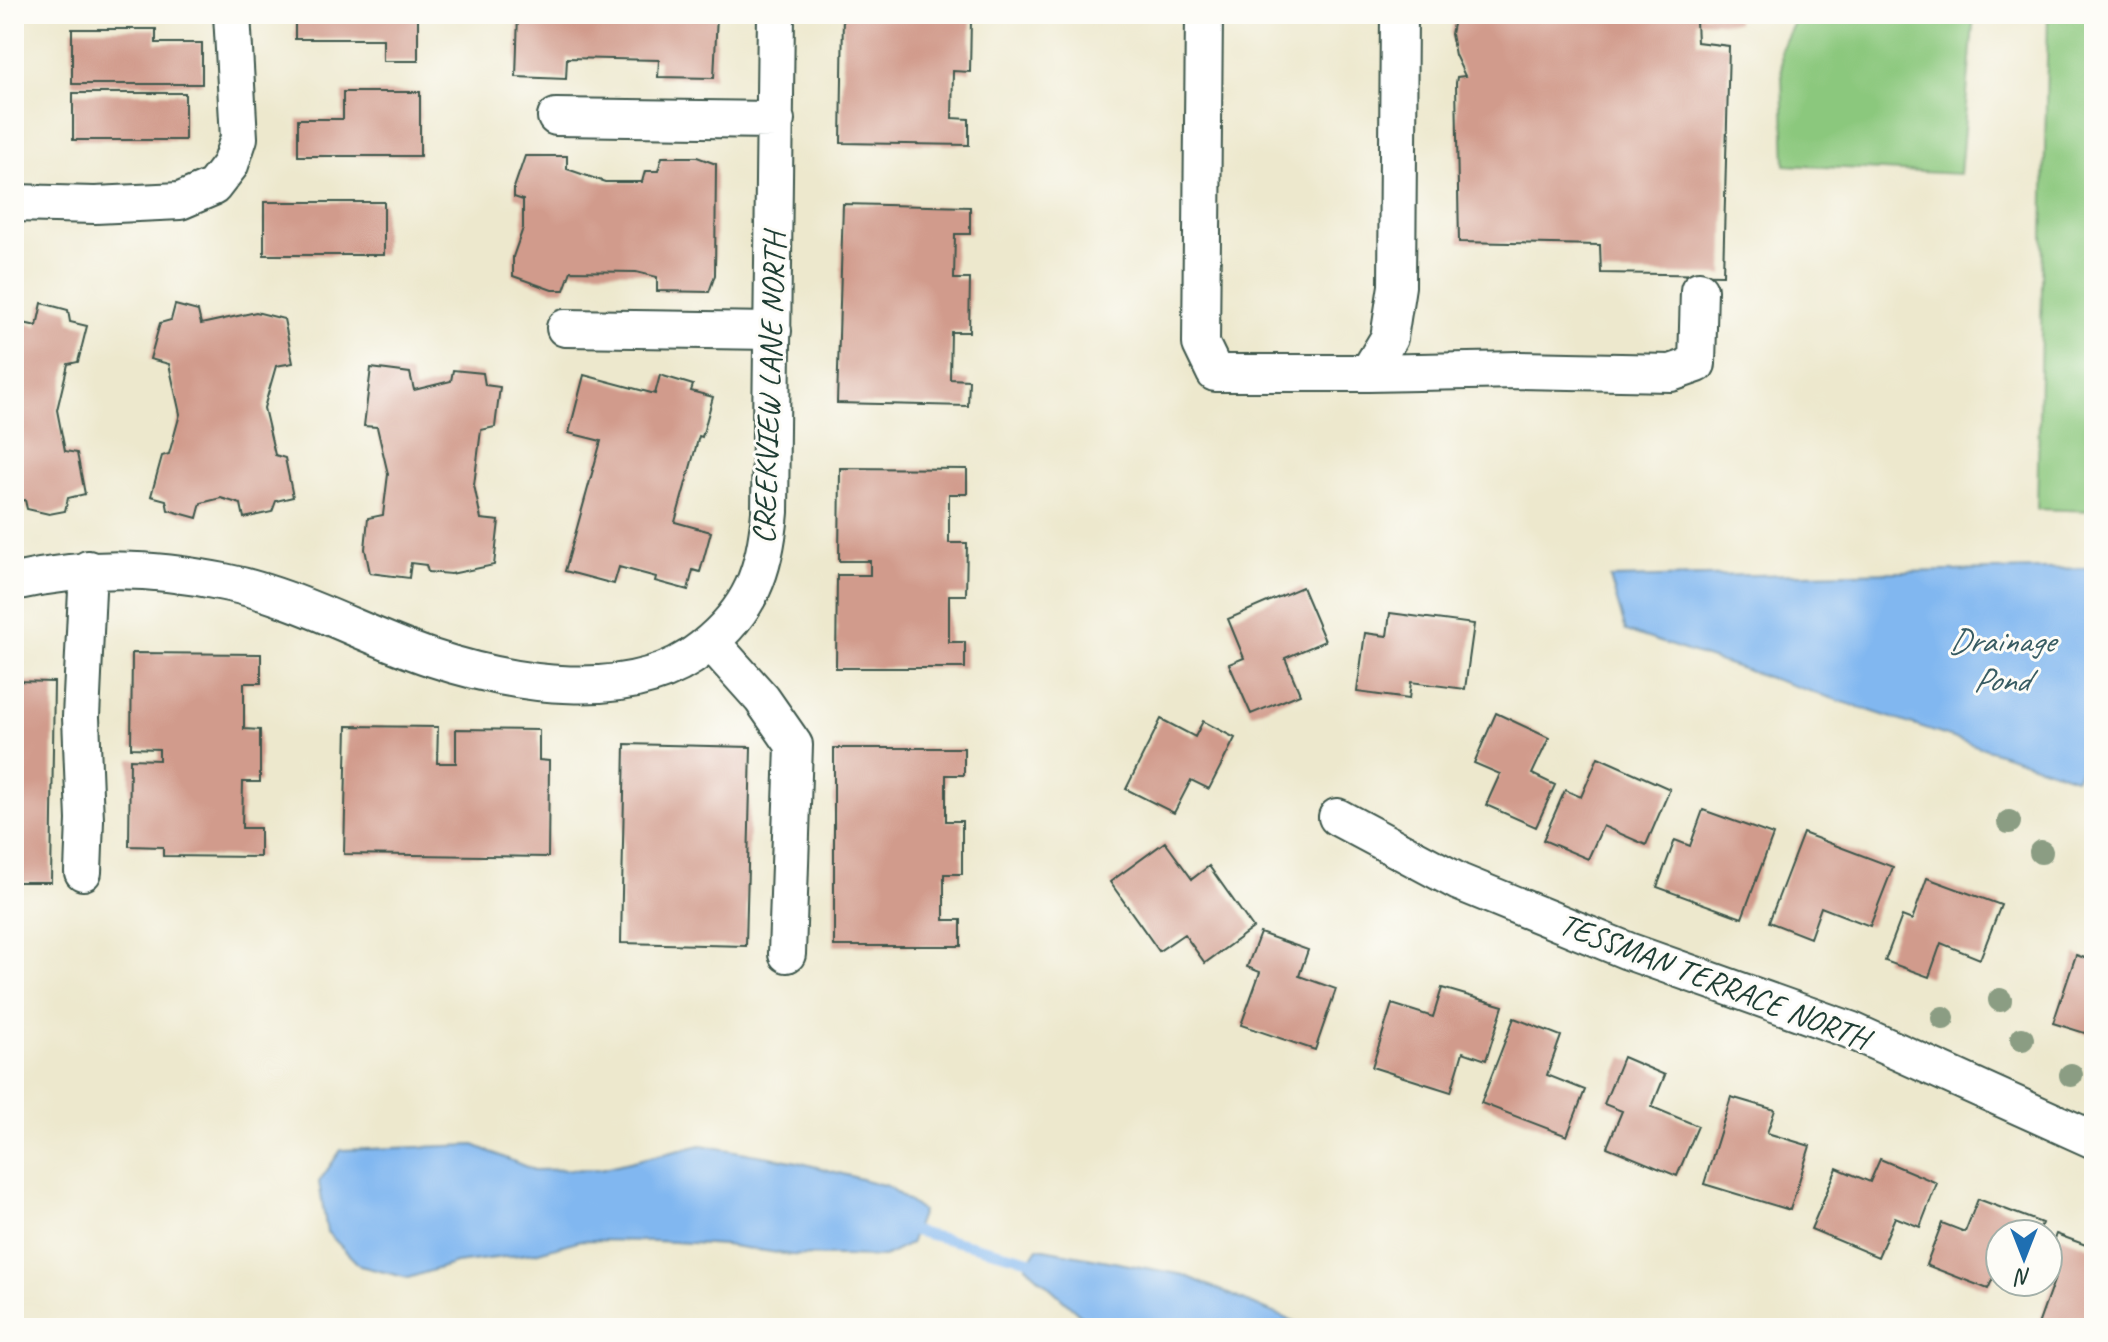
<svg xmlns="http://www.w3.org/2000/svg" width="2108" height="1342" viewBox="0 0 2108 1342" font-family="Caveat,sans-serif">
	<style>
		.green { fill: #8bc87d; stroke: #558258; stroke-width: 2 }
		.water { fill: #81b7f0; stroke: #507a92; stroke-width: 2 }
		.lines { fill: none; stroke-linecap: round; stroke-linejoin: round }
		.stream { stroke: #81b7f0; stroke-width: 10 }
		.building { fill: #d19b8c }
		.minor-casing { stroke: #3e574b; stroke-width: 40 }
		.minor { stroke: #fff; stroke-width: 36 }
		.tree { fill: #8b9d83 }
		.labels { text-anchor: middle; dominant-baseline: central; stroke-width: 6; stroke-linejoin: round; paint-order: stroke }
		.street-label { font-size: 32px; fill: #1f3d34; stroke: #fdfcf7 }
		.water-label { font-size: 34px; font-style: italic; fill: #385c63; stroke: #fdfcf7 }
	</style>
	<rect width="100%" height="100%" fill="#fdfcf7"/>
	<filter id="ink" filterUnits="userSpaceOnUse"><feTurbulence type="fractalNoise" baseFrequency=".0125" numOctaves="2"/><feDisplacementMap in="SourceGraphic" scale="16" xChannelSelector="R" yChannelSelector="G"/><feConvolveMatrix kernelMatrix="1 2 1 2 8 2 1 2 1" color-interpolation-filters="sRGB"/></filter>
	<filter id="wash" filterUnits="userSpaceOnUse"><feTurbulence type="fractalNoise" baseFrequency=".006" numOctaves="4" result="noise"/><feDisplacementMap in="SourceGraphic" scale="32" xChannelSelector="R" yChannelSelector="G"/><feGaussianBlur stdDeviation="1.8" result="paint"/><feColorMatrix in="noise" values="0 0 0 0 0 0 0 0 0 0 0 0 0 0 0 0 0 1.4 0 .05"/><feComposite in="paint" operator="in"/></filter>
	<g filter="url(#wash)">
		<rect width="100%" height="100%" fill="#ede8cd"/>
		<!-- green -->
		<path class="green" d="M1798 14H1974L1960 174 1785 165 1781 49Z
			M2048 14H2094V511L2037 509Z"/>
		<!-- water -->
		<path class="water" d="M2094 568V748L2075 778 1626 631 1610 578Z
			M474 1145 534 1170 600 1169 701 1145 798 1162 887 1186 922 1211 910 1244 884 1257 791 1255 725 1245 656 1241 581 1240 535 1253 456 1263 408 1278 360 1266 327 1232 319 1182 341 1150Z
			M1038 1248 1184 1275 1309 1328H1095L1026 1266Z"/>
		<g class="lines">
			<!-- stream -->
			<path class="stream" d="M902 1228 1042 1263"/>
		</g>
		<g id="blocks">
			<!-- building -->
			<path class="building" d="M295 14H418V61H383V39H295Z
				M518 14H717L714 78 658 77 659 60 567 58 566 79 516 77Z
				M843 14H954V18L971 19 970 72 953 71 952 118 969 119V145L841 143Z
				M1455 14H1737V23L1696 21 1697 42 1729 46 1723 275 1601 273 1600 245 1459 242 1456 83 1457 77 1465 76 1455 55 1451 34Z
				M72 29H156V43H202V84H72Z
				M343 92H420V156H298V119H343Z
				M73 93H185V140H73Z
				M525 156H567V169L605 182H642L645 171H658L662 157H697L716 164 715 275 709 292 657 291V277L636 272 571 271 564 290H552L513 276V257L523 228V200L514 197V188Z
				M264 202H384V255H264Z
				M843 204 970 207V234H955L954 279H970L969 332H951L950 379 969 380 968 406 837 403Z
				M42 303 68 310 70 322 87 326 78 362 68 364 57 410 65 451 77 453 85 494 68 498 65 511 49 514 27 509 25 500 14 502V321L37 326Z
				M175 305 198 311 201 324 256 312 284 319 293 363 276 366 264 408 275 455 285 458 293 497 276 501 272 512 244 518 241 504 221 498 201 503 197 518 168 510 166 500 151 496 162 456 169 454 180 414 169 364 150 359 160 323 171 320Z
				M371 368 410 373 414 390 451 381 453 370 483 373 485 385 500 387 495 427 481 430 474 485 481 519 499 521 494 565 451 574 428 572 426 565 411 563 409 578 370 573 365 549 368 518 383 515 388 474 377 427 364 426Z
				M584 375 655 394 660 375 693 385 691 391 713 397 702 437 699 436 675 522 711 532 700 572 693 570 688 590 655 581 656 577 619 567 614 584 565 571 601 441 569 433Z
				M840 468 967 469V494H949V543H967L966 595H949V642H965V668H836L837 575H870V561H839Z
				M1302 587 1325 641 1285 658 1300 694 1251 714 1229 664 1244 658 1228 619Z
				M1390 613 1474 624 1465 689 1411 682 1409 699 1357 692 1365 633 1387 636Z
				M132 653 261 654V683H244V729L260 730V782H243L242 828H260V857L163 856V847L129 846 130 759 159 760V749L131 748Z
				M14 681 54 682 51 882H14Z
				M1496 713 1549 738 1532 774 1555 785 1536 827 1486 805 1500 774 1474 763Z
				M1161 719 1195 737 1203 721 1235 738 1209 789 1191 780 1174 813 1126 789Z
				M347 726 438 727 437 763H456V729L539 730V760L549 761 548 857 344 854Z
				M625 744 751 747 746 946 621 943Z
				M834 748H964V775H946V821H962V874H944V920H961V946H834Z
				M1598 757 1670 789 1646 845 1603 826 1588 859 1543 840 1565 790 1581 797Z
				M1703 810 1773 835 1742 918 1657 887 1675 840 1690 846Z
				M1803 833 1893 867 1870 926 1821 907 1810 938 1769 922Z
				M1165 842 1192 879 1209 866 1253 928 1205 963 1184 934 1159 951 1110 882Z
				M1927 878 2001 905 1980 959 1941 943 1929 977 1885 961 1902 916 1912 920Z
				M1260 933 1308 950 1299 976 1336 989 1315 1050 1241 1025 1260 972 1247 967Z
				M2076 955 2094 961V1036L2053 1023Z
				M1442 988 1503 1006 1486 1060 1463 1052 1451 1092 1372 1067 1392 1004 1433 1017Z
				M1514 1018 1561 1036 1547 1075 1585 1090 1567 1136 1481 1103Z
				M1623 1057 1665 1075 1652 1107 1698 1126 1677 1176 1607 1147 1622 1111 1604 1104Z
				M1731 1097 1775 1110 1767 1133 1810 1146 1790 1210 1704 1184Z
				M1880 1159 1937 1183 1920 1227 1895 1217 1878 1257 1811 1229 1837 1168 1870 1182Z
				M1978 1199 2042 1223 2038 1234H2000V1263L1988 1289 1926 1265 1942 1223 1965 1232Z
				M2056 1234 2094 1248V1328H2047L2038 1325 2056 1275 2048 1272V1256Z"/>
		</g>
	</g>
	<g filter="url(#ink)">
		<use href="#blocks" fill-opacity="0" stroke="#3e574b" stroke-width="2"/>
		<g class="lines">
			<defs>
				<path id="minor" d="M1204 14 1201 344 1215 373H1368L1389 338 1397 286 1399 14
					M556 117 776 120
					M14 203 95 205 180 201 213 187 230 165 239 138 232 14
					M565 328 773 331
					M1368 373 1519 370 1671 373 1697 364 1699 290
					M14 582C89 566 149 567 224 582 296 596 361 634 429 657 510 684 632 706 703 648 751 610 765 571 770 512L776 14
					M711 642 762 699 794 745 787 954
					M1337 817 1459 882 1628 951 1850 1030 2094 1140
					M83 872 85 820 81 717 88 569"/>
			</defs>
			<!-- minor casing -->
			<use href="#minor" class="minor-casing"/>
			<!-- minor -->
			<use href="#minor" class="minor"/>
		</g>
		<!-- trees -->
		<g class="tree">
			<circle cx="2009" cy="822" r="12"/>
			<circle cx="2041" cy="852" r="12"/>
			<circle cx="2000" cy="1000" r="12"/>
			<circle cx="1943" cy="1018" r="12"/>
			<circle cx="2022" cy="1039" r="12"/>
			<circle cx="2071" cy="1075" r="12"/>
		</g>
	</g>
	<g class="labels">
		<!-- street labels -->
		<g class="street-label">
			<text transform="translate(769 388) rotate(-88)">CREEKVIEW LANE NORTH</text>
			<text transform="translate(1714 981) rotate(21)">TESSMAN TERRACE NORTH</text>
		</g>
		<!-- water labels -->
		<g class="water-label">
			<text x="2001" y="640">Drainage<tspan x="2001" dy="39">Pond</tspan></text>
		</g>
	</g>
	<!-- margin -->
	<rect width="2108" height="1342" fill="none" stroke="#fdfcf7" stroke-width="48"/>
	<!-- north arrow -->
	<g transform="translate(2024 1258) rotate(180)"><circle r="38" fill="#fdfcf7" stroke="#a4b0a9" stroke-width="2"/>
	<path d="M0-6L14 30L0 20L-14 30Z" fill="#1f6fb2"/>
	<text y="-12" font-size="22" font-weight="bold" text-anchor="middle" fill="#1f3d34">N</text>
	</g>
</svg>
